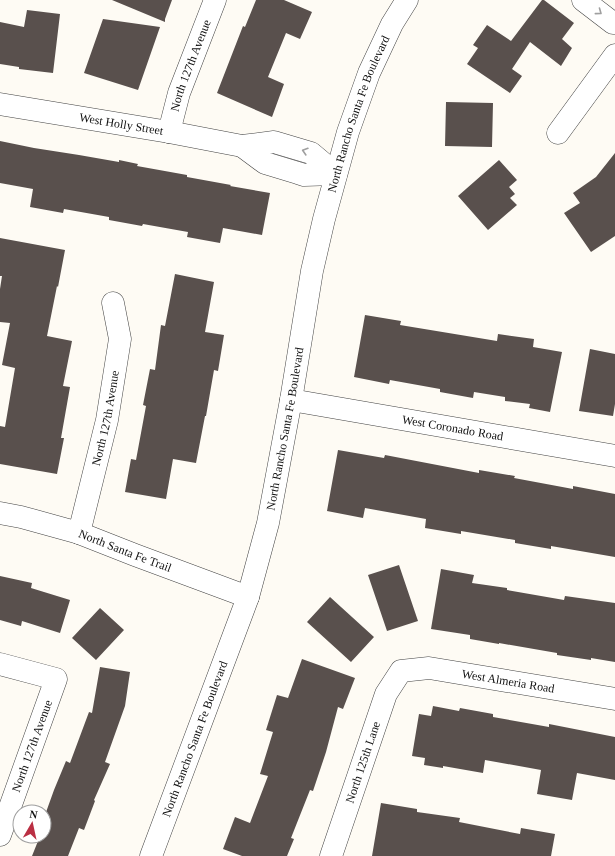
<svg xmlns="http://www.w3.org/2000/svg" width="615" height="856" viewBox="0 0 615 856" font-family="'Times New Roman',serif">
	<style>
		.building { fill: #59504d }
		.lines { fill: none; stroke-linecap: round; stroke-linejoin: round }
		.minor-casing { stroke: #434343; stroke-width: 23 }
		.tertiary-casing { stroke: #434343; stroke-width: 23 }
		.minor { stroke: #fff; stroke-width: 22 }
		.tertiary { stroke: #fff; stroke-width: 22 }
		.oneway { stroke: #9f9f9f }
		.labels { text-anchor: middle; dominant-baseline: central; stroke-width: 4; stroke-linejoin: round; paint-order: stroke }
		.street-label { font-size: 12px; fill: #101010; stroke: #fff }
	</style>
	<rect width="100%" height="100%" fill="#fefbf4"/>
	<!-- building -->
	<path class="building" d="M112 0H172L165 19V22Z
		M256 0H284L312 12 300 39 286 33 268 77 284 84 272 117 217 93 243 26 245 27Z
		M542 0H544L574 23 562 39 572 48 561 66 530 42 512 69 522 76 510 93 467 64 478 48 473 45 487 25 511 41Z
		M27 10 60 14 53 73 19 69V67L0 64V22L24 27Z
		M103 19 160 27 138 90 84 73Z
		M446 102 493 103 492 147 445 146Z
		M0 141 34 148 79 155 119 162V160L138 164 137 166 187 175V177L231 185 230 186 270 193 262 235 223 228 220 243 187 237 188 232 143 224 142 226 109 220V217L64 209 63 213 30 207 33 189 0 183Z
		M615 153V236L591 252 564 213 580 203 573 193 596 177Z
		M499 160 517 180 509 187 515 194 510 198 517 205 488 230 458 196Z
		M0 238 65 250 58 287 57 286 47 336 72 341 63 386 70 387 61 438H64L57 474 0 464V426L5 427 15 368 2 365 10 323 0 322V289L2 276H0Z
		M175 274 214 282 205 332 224 335 218 371 214 370 206 416H205L196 463 173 459 166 499 125 492 131 459 136 460 146 406 143 405 150 369 155 370 161 325 165 326Z
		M365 315 401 321 400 325 497 341 498 334 534 339 533 347 562 352 550 412 529 408 530 404 505 401V397L474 392 473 398 440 392V389L390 380 389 384 354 377Z
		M590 349 615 354V404L613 416 579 411Z
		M338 450 384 458 385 455 479 473V470L515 476 514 478 573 489V486L615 494V557L551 546V549L515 543V540L461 531V534L425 528 426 519 365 508 363 518 327 511Z
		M399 565 418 621 387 631 368 575Z
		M441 569 474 575 472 583 507 588V590L564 600 565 596 615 603V662L591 658V660L557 655V653L499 643V644L470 639V635L431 629Z
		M0 576 32 583 31 588 70 600 60 633 22 621 21 626 0 620Z
		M330 597 374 637 351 662 307 622Z
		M100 608 124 630 96 660 72 638Z
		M302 659 355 678 343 709 338 707 326 752 313 791 310 790 291 838 294 839 287 856H242L223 849 235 817 250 823 268 776 260 774 273 732 266 730 277 695 288 698Z
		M100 667 130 672 125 706 105 762 110 764 94 800 95 801 84 830 79 828 68 856H32L40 836H44V826L48 817 45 815 54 790 66 761 70 763 89 712 92 713Z
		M433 706 459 711 460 708 493 714V717L549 727V724L615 737V780L577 773 572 800 537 794 541 770 485 760 483 773 443 766V768L424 765 425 758 412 756 419 714 431 716Z
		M381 803 417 809V812L460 818 459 822 520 834 521 828 555 834 551 856H372Z"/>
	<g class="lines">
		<defs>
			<g id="minor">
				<path d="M583 0 613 23H615"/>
				<path id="s1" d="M0 104 169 132 242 146 274 142 311 153 336 174"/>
				<path id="s2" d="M169 132 179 93 215 0"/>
				<path d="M558 133 615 55"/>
				<path d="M242 146 265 163 298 173 304 175 336 174"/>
				<path id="s3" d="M291 400 615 456"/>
				<path id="s4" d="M79 533 107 420 120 339 113 303"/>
				<path d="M0 664 56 679 0 835"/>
				<path id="s5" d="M331 856 386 694 401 671 429 668 615 699"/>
			</g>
			<g id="tertiary">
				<path id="s6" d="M0 513 21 517 79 533 135 555 248 597"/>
				<path id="s7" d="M151 856 248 597 268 523 291 400 312 271 324 219 348 132 369 73 392 24 407 0"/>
			</g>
		</defs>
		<!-- minor casing -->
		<use href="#minor" class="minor-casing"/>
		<!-- tertiary casing -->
		<use href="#tertiary" class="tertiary-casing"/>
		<!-- minor -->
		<use href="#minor" class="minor"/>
		<!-- tertiary -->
		<use href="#tertiary" class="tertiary"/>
	</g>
	<!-- one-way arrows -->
	<defs><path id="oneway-chevron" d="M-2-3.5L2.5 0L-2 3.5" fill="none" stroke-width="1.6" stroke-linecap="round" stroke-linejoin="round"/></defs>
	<g class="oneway">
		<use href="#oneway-chevron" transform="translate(599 12) rotate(36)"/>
		<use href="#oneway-chevron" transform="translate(305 151) rotate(-163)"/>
	</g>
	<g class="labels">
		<!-- street labels -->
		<g class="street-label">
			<text stroke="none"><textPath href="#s2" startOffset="70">North 127th Avenue</textPath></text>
			<text stroke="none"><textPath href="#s7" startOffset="773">North Rancho Santa Fe Boulevard</textPath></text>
			<text stroke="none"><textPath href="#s1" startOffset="123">West Holly Street</textPath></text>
			<text stroke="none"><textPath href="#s4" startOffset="118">North 127th Avenue</textPath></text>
			<text stroke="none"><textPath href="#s3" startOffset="164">West Coronado Road</textPath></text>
			<text stroke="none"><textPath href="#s7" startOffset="449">North Rancho Santa Fe Boulevard</textPath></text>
			<text stroke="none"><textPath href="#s6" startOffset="131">North Santa Fe Trail</textPath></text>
			<text stroke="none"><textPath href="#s5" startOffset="307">West Almeria Road</textPath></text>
			<text stroke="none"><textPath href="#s7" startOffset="125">North Rancho Santa Fe Boulevard</textPath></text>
			<text transform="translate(32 746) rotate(-70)">North 127th Avenue</text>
			<text stroke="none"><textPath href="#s5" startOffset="99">North 125th Lane</textPath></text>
		</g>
	</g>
	<!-- north arrow -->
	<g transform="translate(32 824) rotate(9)"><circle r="19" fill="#ffffff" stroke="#9f9f9f"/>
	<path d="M0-3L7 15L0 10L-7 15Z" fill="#ba2f43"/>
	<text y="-6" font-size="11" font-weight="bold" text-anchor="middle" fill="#101010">N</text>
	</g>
</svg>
